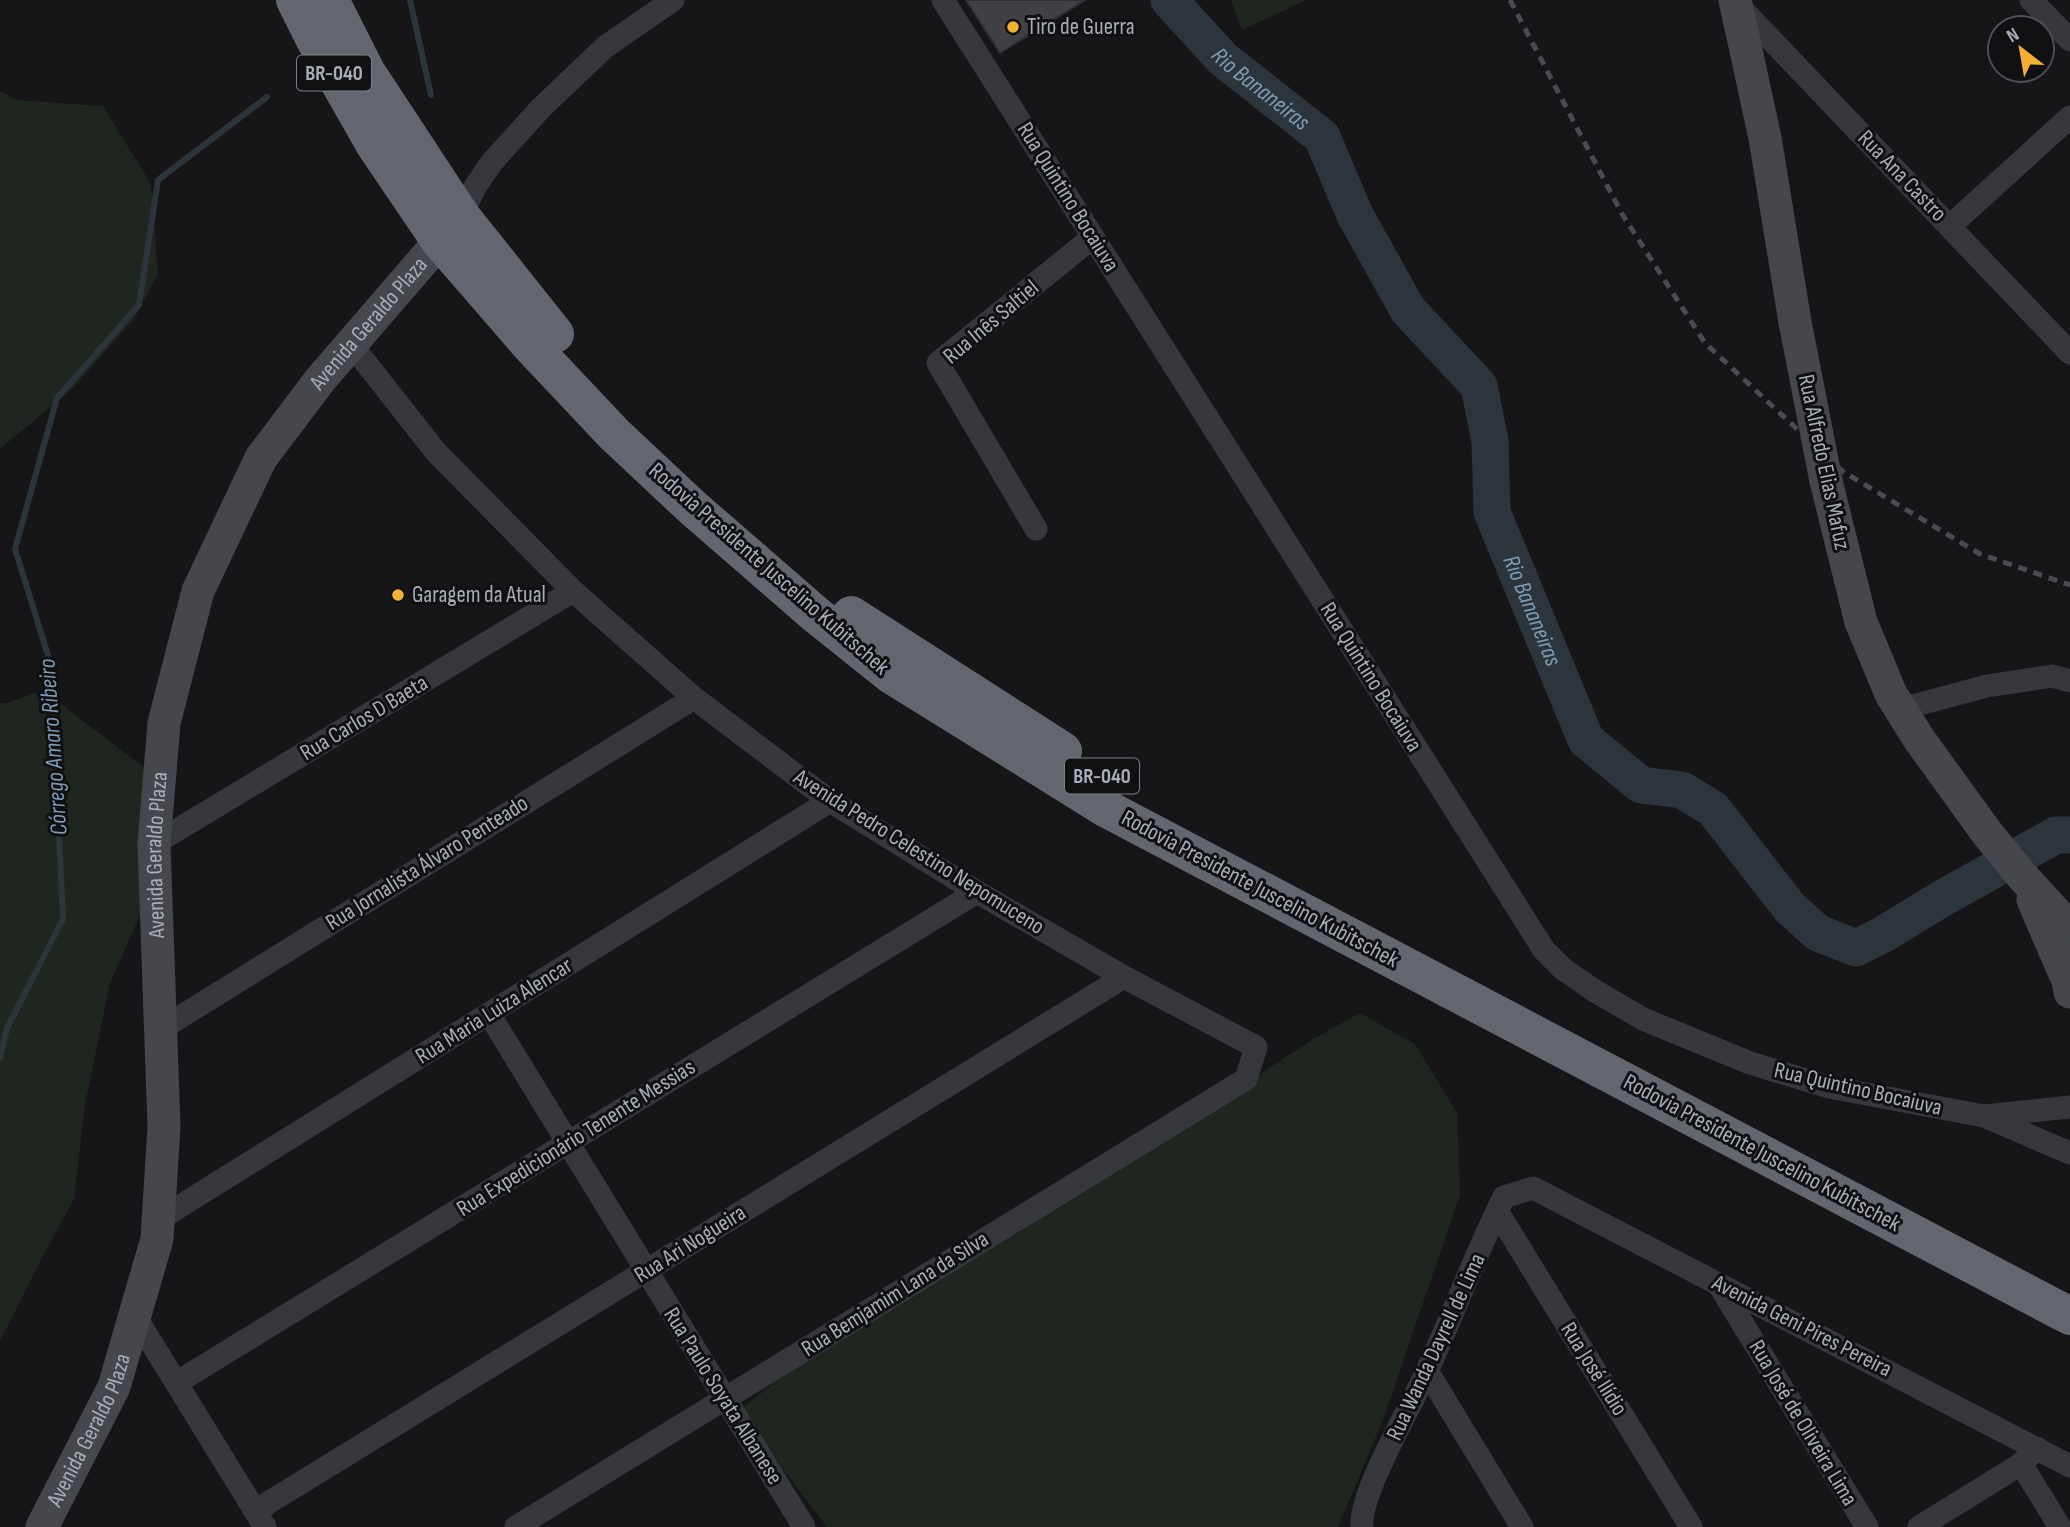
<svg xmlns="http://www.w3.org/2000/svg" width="2070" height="1527" viewBox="0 0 2070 1527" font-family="'Sofia Sans Condensed',sans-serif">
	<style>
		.green { fill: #1e261f }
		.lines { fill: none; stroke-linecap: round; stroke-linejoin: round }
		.stream { stroke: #2c353c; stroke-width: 6 }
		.river { stroke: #2c353c; stroke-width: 37 }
		.building { fill: #404145; stroke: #303034; stroke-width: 2 }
		.street { stroke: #37383d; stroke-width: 23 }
		.secondary { stroke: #45474d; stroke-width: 33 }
		.highway { stroke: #63666e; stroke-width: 38 }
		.rail { stroke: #4a4c52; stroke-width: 5; stroke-dasharray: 9 7; stroke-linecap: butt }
		.secondary-bridge { stroke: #45474d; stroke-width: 33 }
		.poi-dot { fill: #f2b134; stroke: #111113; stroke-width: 2.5 }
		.labels { text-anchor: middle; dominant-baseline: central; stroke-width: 6; stroke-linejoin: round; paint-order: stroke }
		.shield { fill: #111113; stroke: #7b7e86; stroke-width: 2 }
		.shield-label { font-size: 21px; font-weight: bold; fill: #a8adb8 }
		.poi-label { font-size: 23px; fill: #a8adb8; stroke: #111113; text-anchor: start }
		.street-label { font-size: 23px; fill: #a8adb8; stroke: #111113 }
		.water-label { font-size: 24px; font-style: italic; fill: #7f9bb3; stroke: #111113 }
	</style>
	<rect width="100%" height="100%" fill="#161618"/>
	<!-- green -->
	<path class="green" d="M1231 0H1306L1242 30Z
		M0 91 16 100 103 106 151 184 158 274 134 319 73 388 0 449Z
		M43 690 147 770 141 913 110 983 85 1105 74 1199 45 1252 0 1341V703H7Z
		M1360 1013 1415 1044 1457 1113 1460 1195 1383 1420 1338 1527H827L783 1469 741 1409 800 1362 1020 1232 1315 1038Z"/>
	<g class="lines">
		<!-- stream -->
		<path class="stream" d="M410 0 431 95
			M0 1058 7 1028 63 919 51 665 15 549 57 398 139 305 158 180 267 97"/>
		<!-- river -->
		<path class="river" id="s1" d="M1169 0 1223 59 1322 137 1355 215 1408 310 1479 386 1490 441 1492 512 1586 740 1641 785 1682 790 1713 809 1790 908 1818 933 1856 948 1884 934 1941 899 2056 835H2070"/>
	</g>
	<!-- building -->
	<path class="building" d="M966 0H1085L1000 53Z"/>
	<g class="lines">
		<!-- street -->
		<path class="street" d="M943 0 1544 950 1563 969 1595 991 1643 1019 1750 1063 1829 1087 1984 1116 2070 1107
			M2031 0 2070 40
			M1738 5 2070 353
			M461 216 475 187 492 162 541 108 605 47 673 0
			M1950 226 2070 117
			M351 344 436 452 573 591 694 698 830 801 977 892 1124 977 1256 1047 1246 1079 516 1527
			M1036 529 938 363 1093 237
			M1901 709 1987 686 2052 676 2070 681
			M154 844 573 591
			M489 1014 804 1527
			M161 1029 694 698
			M1986 1117 2070 1153
			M1497 1211 1691 1527
			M158 1220 830 801
			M1719 1285 1867 1527
			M135 1316 265 1527
			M1427 1371 1522 1527
			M176 1383 977 892
			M2021 1464 2060 1527
			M255 1511 1124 977
			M1362 1527C1359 1493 1412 1405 1428 1369 1454 1312 1476 1253 1504 1197L1533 1188 2070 1466
			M1919 1527 2021 1464 2037 1448"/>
		<!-- secondary -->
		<g class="secondary">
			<path d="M1735 0 1765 138 1795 322"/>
			<path d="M1826 481 1861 622 1891 694 1919 739 1987 833 2023 877 2070 928"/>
			<path d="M2033 900 2068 981 2070 992"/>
			<path id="s2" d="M42 1527 114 1387 157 1239 164 1127 154 844 164 723 198 591 261 458 320 380 440 241"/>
		</g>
		<!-- highway -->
		<path class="highway" d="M295 0 314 38 375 145 440 241 531 346 614 434 693 508 815 614 890 674 1107 809 2070 1316
			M330 0 367 73 461 216 555 334
			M851 615 1063 751"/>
		<!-- rail -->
		<path class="rail" d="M1510 0 1622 214 1705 343 1842 471 1980 554 2070 585"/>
		<!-- secondary-bridge -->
		<path class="secondary-bridge" d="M1795 322 1826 481"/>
	</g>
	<!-- markers -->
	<g class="poi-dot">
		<circle cx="1013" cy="27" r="7"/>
		<circle cx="398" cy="595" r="7"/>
	</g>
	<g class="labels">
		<!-- shield labels -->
		<g class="shield">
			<rect x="297" y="55.5" width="74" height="35" rx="5"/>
			<rect x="1065" y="758.5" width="74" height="35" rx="5"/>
		</g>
		<g class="shield-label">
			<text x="334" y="73">BR-040</text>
			<text x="1102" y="776">BR-040</text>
		</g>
		<!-- poi labels -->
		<g class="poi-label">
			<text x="1027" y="27">Tiro de Guerra</text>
			<text x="412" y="595">Garagem da Atual</text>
		</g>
		<!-- street labels -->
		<g class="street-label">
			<text transform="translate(1902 176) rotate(46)">Rua Ana Castro</text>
			<text transform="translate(1068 197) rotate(58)">Rua Quintino Bocaiuva</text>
			<text transform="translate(991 322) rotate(-40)">Rua Inês Saltiel</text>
			<text stroke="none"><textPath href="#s2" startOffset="1284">Avenida Geraldo Plaza</textPath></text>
			<text transform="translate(1824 462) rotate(78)">Rua Alfredo Elias Mafuz</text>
			<text transform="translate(769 569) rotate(41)">Rodovia Presidente Juscelino Kubitschek</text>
			<text transform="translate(1371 677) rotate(58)">Rua Quintino Bocaiuva</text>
			<text transform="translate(364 718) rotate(-31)">Rua Carlos D Baeta</text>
			<text transform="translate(919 852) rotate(32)">Avenida Pedro Celestino Nepomuceno</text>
			<text stroke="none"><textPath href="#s2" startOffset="696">Avenida Geraldo Plaza</textPath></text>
			<text transform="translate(427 863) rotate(-32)">Rua Jornalista Álvaro Penteado</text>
			<text transform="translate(1260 889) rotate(28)">Rodovia Presidente Juscelino Kubitschek</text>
			<text transform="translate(494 1011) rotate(-32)">Rua Maria Luiza Alencar</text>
			<text transform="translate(1858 1089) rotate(13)">Rua Quintino Bocaiuva</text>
			<text transform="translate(576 1138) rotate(-32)">Rua Expedicionário Tenente Messias</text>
			<text transform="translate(1762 1153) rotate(28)">Rodovia Presidente Juscelino Kubitschek</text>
			<text transform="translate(690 1244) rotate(-32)">Rua Ari Nogueira</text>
			<text transform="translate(895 1294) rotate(-32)">Rua Bemjamim Lana da Silva</text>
			<text transform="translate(1802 1326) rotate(27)">Avenida Geni Pires Pereira</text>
			<text transform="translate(1436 1347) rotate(-65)">Rua Wanda Dayrell de Lima</text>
			<text transform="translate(1594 1369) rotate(58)">Rua José Ilídio</text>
			<text transform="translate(723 1396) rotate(58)">Rua Paulo Soyata Albanese</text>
			<text transform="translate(1803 1423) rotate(59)">Rua José de Oliveira Lima</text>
			<text stroke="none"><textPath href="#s2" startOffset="108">Avenida Geraldo Plaza</textPath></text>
		</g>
		<!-- water labels -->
		<g class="water-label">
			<text stroke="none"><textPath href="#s1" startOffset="128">Rio Bananeiras</textPath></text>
			<text stroke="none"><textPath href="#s1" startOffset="737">Rio Bananeiras</textPath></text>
			<text transform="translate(53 747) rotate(-94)">Córrego Amaro Ribeiro</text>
		</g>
	</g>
	<!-- north arrow -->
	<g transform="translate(2021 49) rotate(329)"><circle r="33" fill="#111113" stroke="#4d4f55" stroke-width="2"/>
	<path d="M0-5L12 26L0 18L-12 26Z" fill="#f2b134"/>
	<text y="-10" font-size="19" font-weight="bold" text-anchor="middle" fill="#a8adb8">N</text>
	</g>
</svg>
